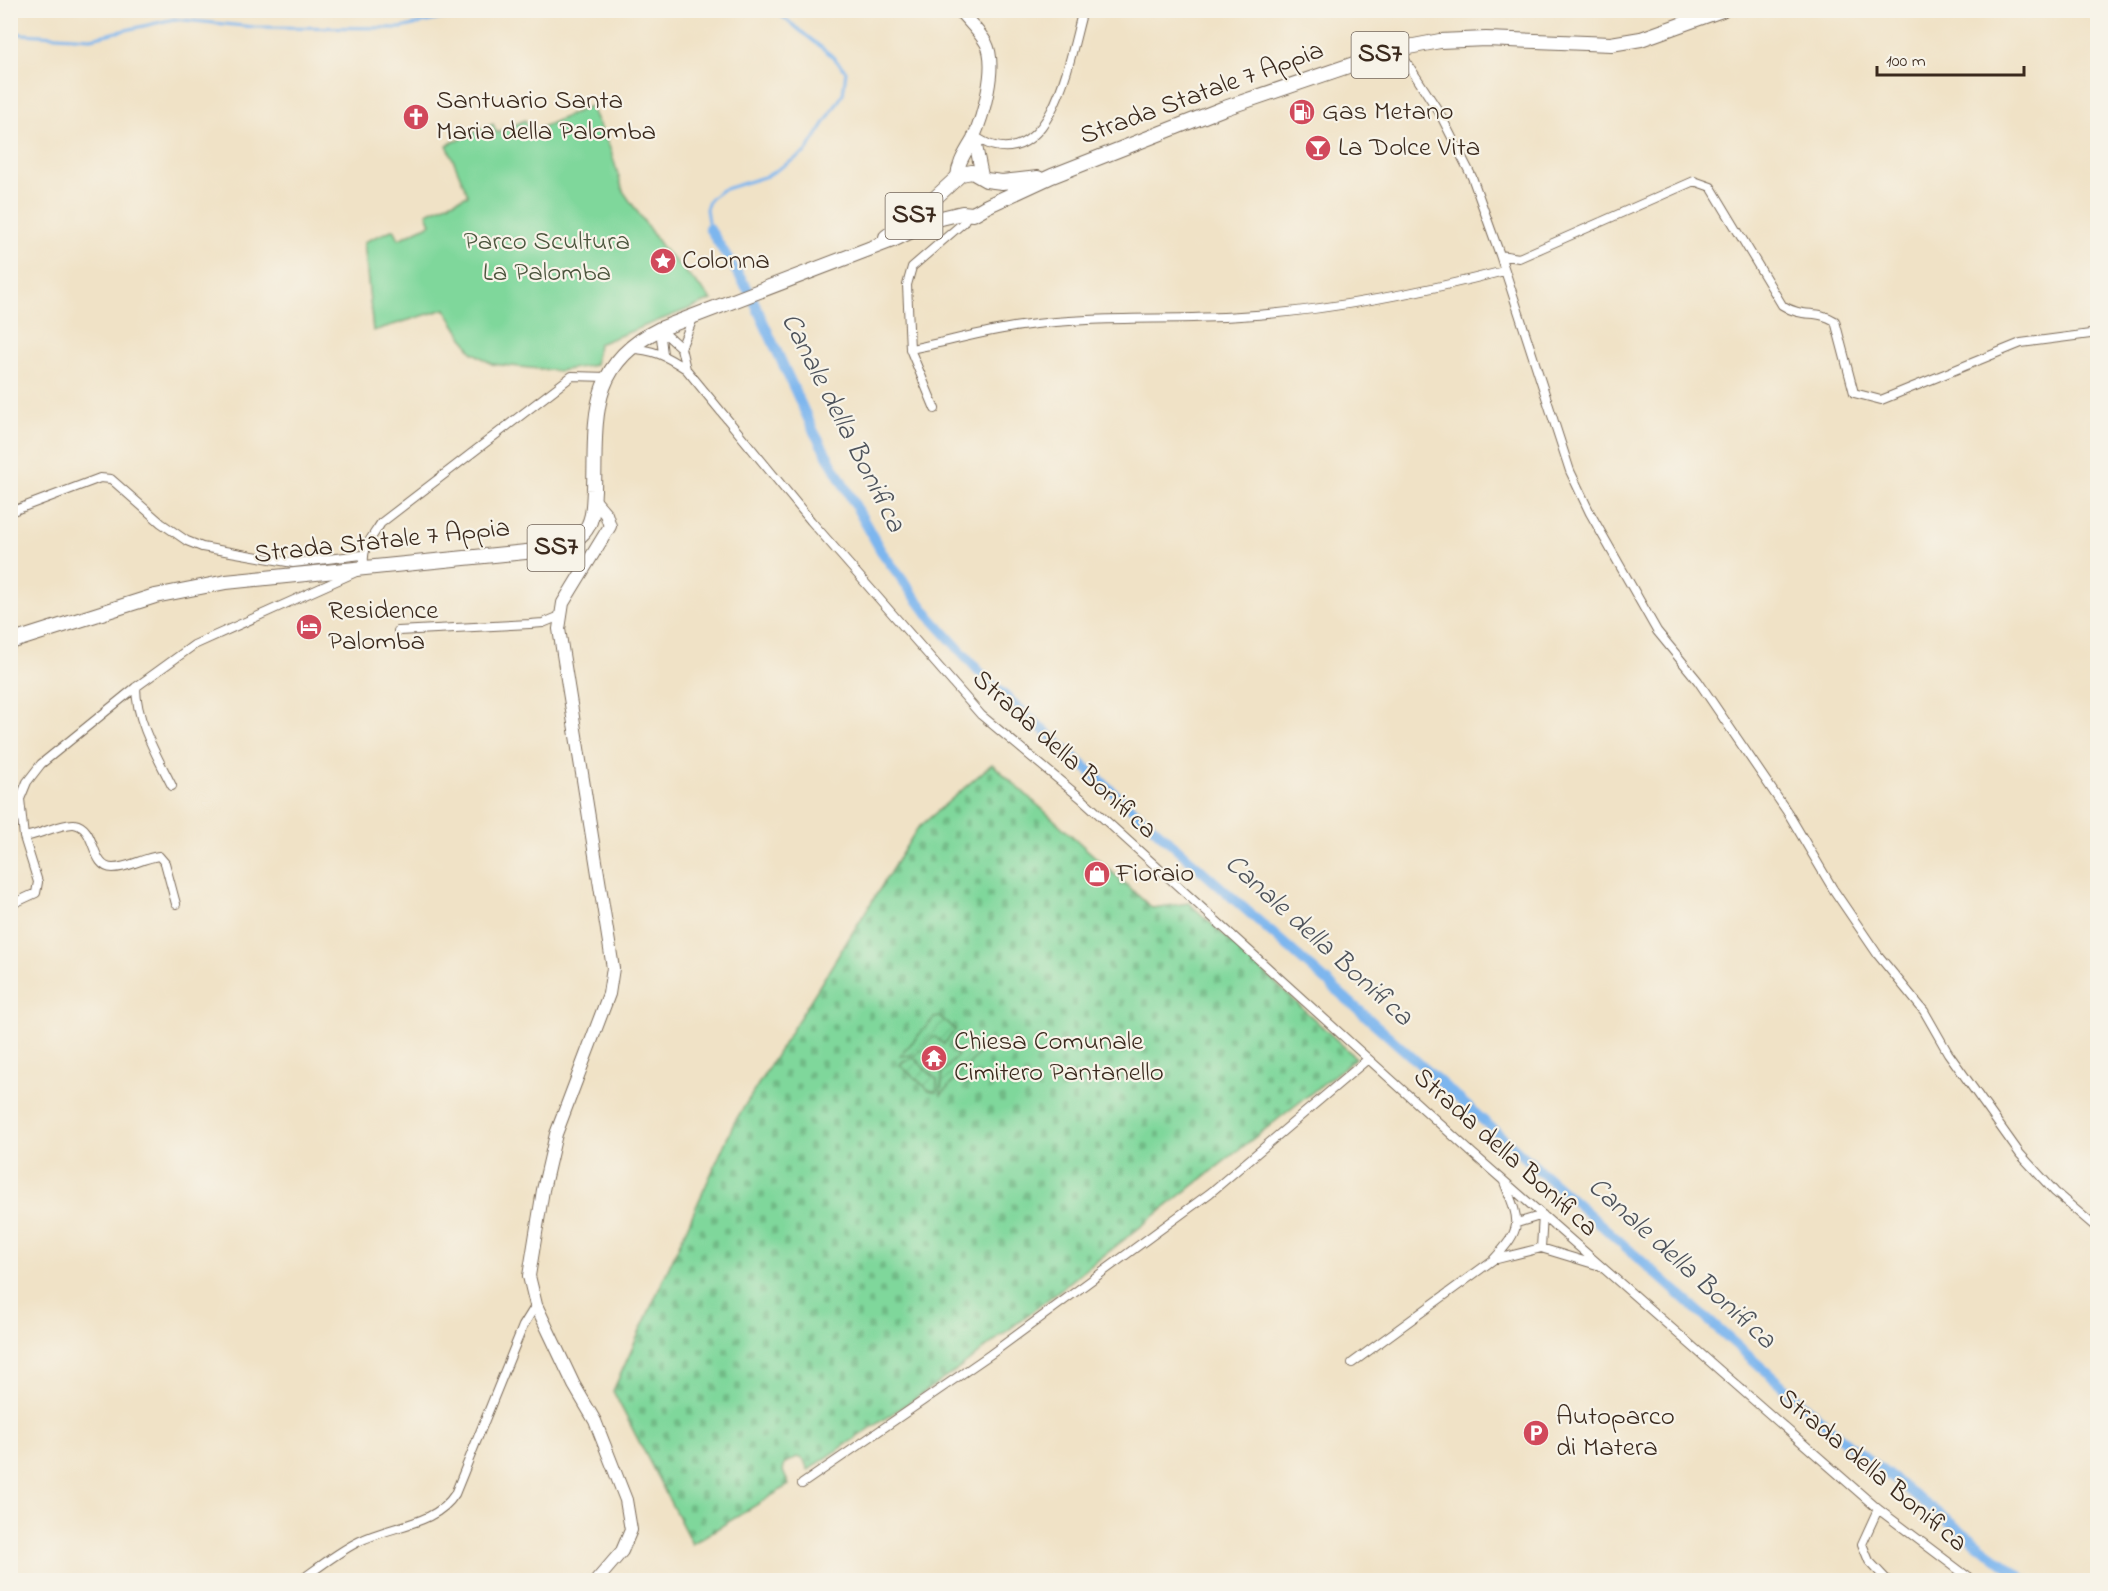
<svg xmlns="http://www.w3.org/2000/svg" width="2108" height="1591" viewBox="0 0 2108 1591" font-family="'Indie Flower',sans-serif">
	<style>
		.cemetery { fill: url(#cemetery-stones); stroke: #5d805c; stroke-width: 1.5 }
		.park { fill: #7fd79b; stroke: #5d805c; stroke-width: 1.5 }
		.garden { fill: url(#garden-furrows); stroke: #5d805c; stroke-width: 1.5 }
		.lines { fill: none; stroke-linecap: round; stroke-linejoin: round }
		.stream { stroke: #7db6ee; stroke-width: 3 }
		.canal { stroke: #7db6ee; stroke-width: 10 }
		.street-casing { stroke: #7a6a59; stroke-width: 10 }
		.secondary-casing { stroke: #7a6a59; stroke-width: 14 }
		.primary-casing { stroke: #7a6a59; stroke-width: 16 }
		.street { stroke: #fff; stroke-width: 8 }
		.secondary { stroke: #fff; stroke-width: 12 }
		.primary { stroke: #fff; stroke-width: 14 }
		.labels { text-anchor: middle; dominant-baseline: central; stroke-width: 4.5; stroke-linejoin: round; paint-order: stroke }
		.shield { fill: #f7f3e8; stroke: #73665b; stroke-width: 1.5 }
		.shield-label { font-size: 26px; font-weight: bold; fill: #3b2a1e }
		.street-label { font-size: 27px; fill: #3b2a1e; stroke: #f7f3e8 }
		.poi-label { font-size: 27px; fill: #3b2a1e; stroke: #f7f3e8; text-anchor: start }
		.park-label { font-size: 27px; fill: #4c553d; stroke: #f7f3e8 }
		.water-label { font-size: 28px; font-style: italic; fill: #4f545c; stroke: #f7f3e8 }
	</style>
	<defs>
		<pattern id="cemetery-stones" width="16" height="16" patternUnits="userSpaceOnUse" patternTransform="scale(1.5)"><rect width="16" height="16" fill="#7fd79b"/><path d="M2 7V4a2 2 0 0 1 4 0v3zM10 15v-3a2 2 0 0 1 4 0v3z" fill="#6fb985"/></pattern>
		<pattern id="garden-furrows" width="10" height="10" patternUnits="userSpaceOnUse" patternTransform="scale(1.5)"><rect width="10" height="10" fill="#7fd79b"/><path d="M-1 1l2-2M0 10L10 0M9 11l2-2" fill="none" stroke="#6fb985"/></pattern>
	</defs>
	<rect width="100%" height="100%" fill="#f7f3e8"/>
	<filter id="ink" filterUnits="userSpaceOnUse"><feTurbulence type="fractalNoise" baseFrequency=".0167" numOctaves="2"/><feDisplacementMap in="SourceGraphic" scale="12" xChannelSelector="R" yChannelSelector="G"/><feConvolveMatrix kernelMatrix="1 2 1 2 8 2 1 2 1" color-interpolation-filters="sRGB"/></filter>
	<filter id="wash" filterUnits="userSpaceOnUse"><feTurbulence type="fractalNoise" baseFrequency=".008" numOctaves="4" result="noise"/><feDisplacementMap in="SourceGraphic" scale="24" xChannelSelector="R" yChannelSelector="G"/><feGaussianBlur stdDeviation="1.35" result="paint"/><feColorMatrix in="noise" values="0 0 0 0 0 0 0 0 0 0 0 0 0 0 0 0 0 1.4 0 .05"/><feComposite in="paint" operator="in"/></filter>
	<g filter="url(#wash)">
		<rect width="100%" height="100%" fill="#f0e2c6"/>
		<!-- cemetery -->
		<path class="cemetery" d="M992 764 1152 908 1189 903 1356 1058 960 1368 808 1470 804 1460 797 1457 785 1463 783 1471 789 1485 692 1544 613 1391 734 1123 917 829Z"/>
		<!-- park -->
		<path class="park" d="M590 106 610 148 623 191 661 246 712 300 598 344 595 365 558 371 492 364 472 352 445 309 373 331 364 242 394 229 399 239 431 224 427 213 468 195 447 145 493 124 497 133 525 120 531 132Z"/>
		<!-- garden -->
		<path class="garden" d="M940 1017 955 1030 944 1044 934 1036 916 1055 900 1056 934 1018Z
			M959 1033 979 1048V1053L941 1095 942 1073 958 1055 948 1047Z
			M914 1058 937 1080V1092L929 1090 900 1065 903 1061Z"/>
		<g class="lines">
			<!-- stream -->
			<path class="stream" d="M10 31 22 34 91 38 174 19 254 27 401 28 478 10
				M709 228 706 209 710 199 722 190 767 176 806 152 843 94 846 71 831 55 774 10"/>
			<!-- canal -->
			<path class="canal" d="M709 228 750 293 814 432 881 551 930 617 986 679 1849 1445 2025 1580"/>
		</g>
	</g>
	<g filter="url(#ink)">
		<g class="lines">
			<defs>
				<path id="street" d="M1398 49 1439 112 1472 177 1500 255 1519 258 1694 181 1711 187 1782 305C1803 319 1817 309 1835 321L1854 393 1881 400 2021 343 2098 333
					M974 136C981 140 988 145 995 146 1055 160 1071 51 1083 10
					M1500 255 1570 471 1590 513 1657 631 1698 681 1788 813 1833 889 1878 955 1924 1011 1948 1053 2020 1154 2055 1192 2098 1229
					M660 329 681 348 686 369
					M660 329 663 354
					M681 348 694 316
					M630 349C653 349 666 356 686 369L811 521 981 715 1082 799 1472 1153 1806 1446 1878 1509 1972 1580
					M910 349C947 342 984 331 1021 326 1094 315 1167 321 1240 316 1328 311 1418 293 1504 271
					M935 409 910 349 907 285 912 267 963 223 968 214
					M10 512 100 478 111 479 161 523 187 541 202 547 293 563 362 555
					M398 631 530 624 543 623 560 616
					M136 687C136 721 157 756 172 786
					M24 837C39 835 62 823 74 824 97 827 90 868 113 868 128 868 143 858 159 856L165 863 176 904
					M10 905 36 893 38 882 24 837 20 799 27 782 41 764 136 687 194 645 365 568C360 549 371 539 381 523L572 376 607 377
					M1517 1223 1543 1215 1541 1248
					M1497 1259 1541 1248 1597 1265
					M1352 1363 1493 1260C1524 1227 1520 1222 1504 1182
					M802 1484 991 1354 1210 1193 1368 1059
					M1878 1509 1862 1544 1869 1561 1887 1580
					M301 1580C319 1567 338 1552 358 1542 390 1525 435 1526 455 1494L523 1326 536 1305"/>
				<path id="secondary" d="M974 136 982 176
					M957 177C958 162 966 152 973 139 983 117 998 65 986 43 979 31 968 21 959 10
					M594 500 606 514 610 526 563 603 559 629 613 968 609 994 556 1134 543 1190 529 1276 536 1305 574 1385 595 1421 626 1500 631 1530 622 1551 597 1580"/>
				<path id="primary" d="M886 237 920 212 961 174 972 172 986 180 1002 182 1038 178
					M10 642 155 596 226 582 555 549C565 545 576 541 583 533 594 522 593 504 594 490 596 419 587 365 660 329L895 239 937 219 962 213 973 214 987 206 1052 176 1222 109 1398 49 1440 41 1486 39 1611 44 1641 39 1722 10"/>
			</defs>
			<!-- street casing -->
			<use href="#street" class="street-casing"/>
			<!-- secondary casing -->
			<use href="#secondary" class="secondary-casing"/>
			<!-- primary casing -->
			<use href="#primary" class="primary-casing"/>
			<!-- street -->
			<use href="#street" class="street"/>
			<!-- secondary -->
			<use href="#secondary" class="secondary"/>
			<!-- primary -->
			<use href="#primary" class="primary"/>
		</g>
	</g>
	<!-- icons -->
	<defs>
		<symbol id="fuel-disc" viewBox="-11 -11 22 22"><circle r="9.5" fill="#d1495b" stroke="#f7f3e8"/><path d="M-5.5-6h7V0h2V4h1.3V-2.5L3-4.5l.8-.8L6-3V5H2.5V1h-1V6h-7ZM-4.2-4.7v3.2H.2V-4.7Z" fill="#fff"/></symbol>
		<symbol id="church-disc" viewBox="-11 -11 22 22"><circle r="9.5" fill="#d1495b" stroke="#f7f3e8"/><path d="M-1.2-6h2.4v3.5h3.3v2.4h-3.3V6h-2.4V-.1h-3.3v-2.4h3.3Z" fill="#fff"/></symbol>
		<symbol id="bar-disc" viewBox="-11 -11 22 22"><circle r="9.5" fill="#d1495b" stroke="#f7f3e8"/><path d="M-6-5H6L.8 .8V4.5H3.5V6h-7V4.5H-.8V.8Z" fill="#fff"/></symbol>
		<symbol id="sight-disc" viewBox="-11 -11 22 22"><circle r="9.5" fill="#d1495b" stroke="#f7f3e8"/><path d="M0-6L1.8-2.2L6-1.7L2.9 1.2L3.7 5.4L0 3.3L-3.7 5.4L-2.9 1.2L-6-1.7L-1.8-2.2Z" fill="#fff"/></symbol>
		<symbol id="hotel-disc" viewBox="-11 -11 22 22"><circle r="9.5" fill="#d1495b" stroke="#f7f3e8"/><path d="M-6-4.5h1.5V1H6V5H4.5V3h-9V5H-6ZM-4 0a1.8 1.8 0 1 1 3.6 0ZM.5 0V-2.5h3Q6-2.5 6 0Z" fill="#fff"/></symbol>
		<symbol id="shop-disc" viewBox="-11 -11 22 22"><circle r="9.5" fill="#d1495b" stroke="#f7f3e8"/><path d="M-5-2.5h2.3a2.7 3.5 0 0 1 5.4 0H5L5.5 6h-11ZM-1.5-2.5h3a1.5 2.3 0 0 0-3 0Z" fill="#fff"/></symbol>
		<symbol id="temple-disc" viewBox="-11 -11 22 22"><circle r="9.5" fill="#d1495b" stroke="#f7f3e8"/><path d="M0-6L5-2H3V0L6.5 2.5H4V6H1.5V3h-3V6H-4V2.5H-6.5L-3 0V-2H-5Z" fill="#fff"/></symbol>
		<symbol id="parking-disc" viewBox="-11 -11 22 22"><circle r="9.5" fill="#d1495b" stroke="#f7f3e8"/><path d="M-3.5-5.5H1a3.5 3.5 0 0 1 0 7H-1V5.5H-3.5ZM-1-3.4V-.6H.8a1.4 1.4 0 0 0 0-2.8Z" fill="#fff"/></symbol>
	</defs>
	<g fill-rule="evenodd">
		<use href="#fuel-disc" x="1287" y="97" width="30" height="30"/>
		<use href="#church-disc" x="401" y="102" width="30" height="30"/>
		<use href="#bar-disc" x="1303" y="133" width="30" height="30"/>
		<use href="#sight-disc" x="648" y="246" width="30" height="30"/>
		<use href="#hotel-disc" x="294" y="612" width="30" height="30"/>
		<use href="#shop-disc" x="1082" y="859" width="30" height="30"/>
		<use href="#temple-disc" x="919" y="1043" width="30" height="30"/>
		<use href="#parking-disc" x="1521" y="1418" width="30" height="30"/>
	</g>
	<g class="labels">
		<!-- shield labels -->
		<g class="shield">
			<rect x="1351.5" y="32" width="57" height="46" rx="4.5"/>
			<rect x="885.5" y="193" width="57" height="46" rx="4.5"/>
			<rect x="527.5" y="525" width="57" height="46" rx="4.5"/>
		</g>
		<g class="shield-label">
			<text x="1380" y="55">SS7</text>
			<text x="914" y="216">SS7</text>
			<text x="556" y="548">SS7</text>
		</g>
		<!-- street labels -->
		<g class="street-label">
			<text transform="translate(1202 94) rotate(-20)">Strada Statale 7 Appia</text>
			<text transform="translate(382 542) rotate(-6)">Strada Statale 7 Appia</text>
			<text transform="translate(1064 755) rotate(42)">Strada della Bonifica</text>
			<text transform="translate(1505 1153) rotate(42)">Strada della Bonifica</text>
			<text transform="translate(1872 1471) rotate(40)">Strada della Bonifica</text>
		</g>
		<!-- poi labels -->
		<g class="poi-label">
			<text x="436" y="101">Santuario Santa<tspan x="436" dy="31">Maria della Palomba</tspan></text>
			<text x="1322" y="112">Gas Metano</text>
			<text x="1338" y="148">La Dolce Vita</text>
			<text x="682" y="261">Colonna</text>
			<text x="328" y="611">Residence<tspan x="328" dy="31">Palomba</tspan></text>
			<text x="1116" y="874">Fioraio</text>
			<text x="954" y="1042">Chiesa Comunale<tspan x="954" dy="31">Cimitero Pantanello</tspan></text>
			<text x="1556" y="1417">Autoparco<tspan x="1556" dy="31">di Matera</tspan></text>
		</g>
		<!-- park labels -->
		<g class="park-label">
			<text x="547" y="242">Parco Scultura<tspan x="547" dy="31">La Palomba</tspan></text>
		</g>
		<!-- water labels -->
		<g class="water-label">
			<text transform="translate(842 423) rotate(63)">Canale della Bonifica</text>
			<text transform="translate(1318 941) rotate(42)">Canale della Bonifica</text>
			<text transform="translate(1681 1264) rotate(42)">Canale della Bonifica</text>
		</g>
	</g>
	<!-- margin -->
	<rect width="2108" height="1591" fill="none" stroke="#f7f3e8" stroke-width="36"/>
	<!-- scale -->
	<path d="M1877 66v9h147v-9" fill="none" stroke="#3b2a1e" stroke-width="3"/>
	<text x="1886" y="66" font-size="18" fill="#3b2a1e" stroke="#f7f3e8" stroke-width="4.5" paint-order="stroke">100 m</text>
</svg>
